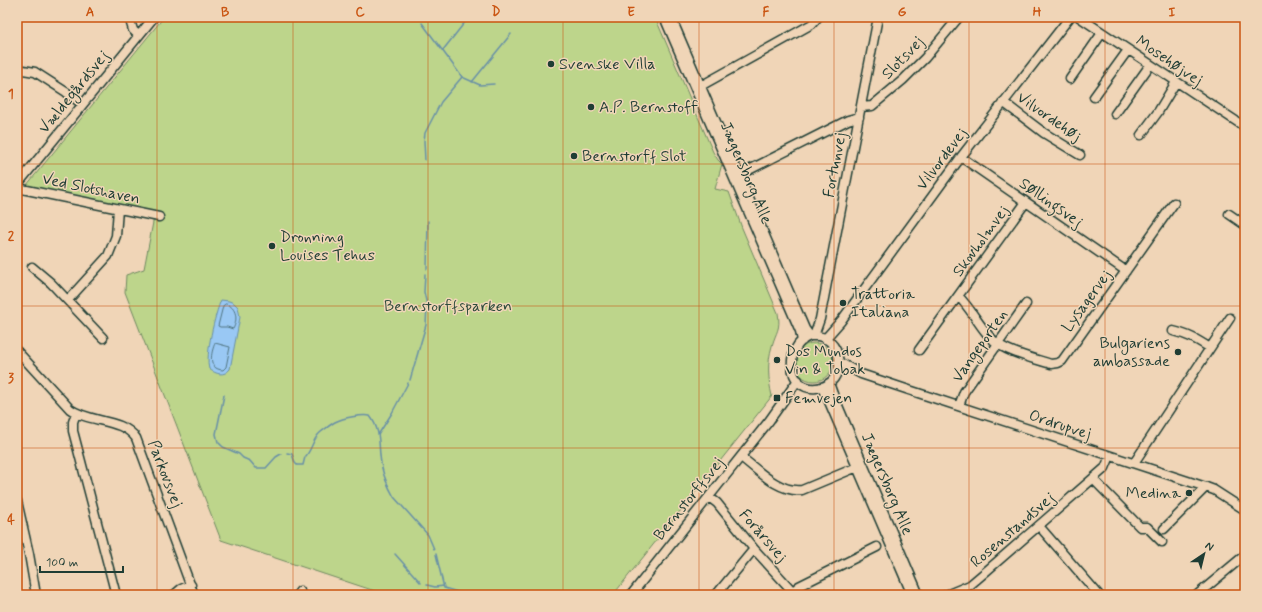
<svg xmlns="http://www.w3.org/2000/svg" width="1262" height="612" viewBox="0 0 1262 612" font-family="Mynerve,sans-serif">
	<style>
		.green { fill: #bdd58b; stroke: #6e8960 }
		.water { fill: #99c8f4; stroke: #6890a7 }
		.lines { fill: none; stroke-linecap: round; stroke-linejoin: round }
		.shore { stroke: #507581; stroke-width: 1 }
		.stream { stroke: #6890a7; stroke-width: 1.5 }
		.minor-casing { stroke: #1f3d34; stroke-width: 11 }
		.minor { stroke: #f0d5b7; stroke-width: 8 }
		.grid { fill: none; stroke: #ca5512; stroke-width: 1; stroke-opacity: 0.55 }
		.poi-dot { fill: #1f3d34; stroke: #f0d5b7; stroke-width: 1.5 }
		.labels { text-anchor: middle; dominant-baseline: central; stroke-width: 3; stroke-linejoin: round; paint-order: stroke }
		.street-label { font-size: 16px; fill: #1f3d34; stroke: #f0d5b7 }
		.poi-label { font-size: 16px; fill: #1f3d34; stroke: #f0d5b7; text-anchor: start }
		.park-label { font-size: 16px; fill: #2f4c3d; stroke: #f0d5b7 }
		.neatline { fill: none; stroke: #ca5512; stroke-width: 1.5 }
		.grid-label { font-size: 13px; text-anchor: middle; font-weight: bold; fill: #ca5512 }
	</style>
	<rect width="100%" height="100%" fill="#f0d5b7"/>
	<filter id="ink" filterUnits="userSpaceOnUse"><feTurbulence type="fractalNoise" baseFrequency=".025" numOctaves="2"/><feDisplacementMap in="SourceGraphic" scale="8" xChannelSelector="R" yChannelSelector="G"/><feConvolveMatrix kernelMatrix="1 2 1 2 8 2 1 2 1" color-interpolation-filters="sRGB"/></filter>
	<g filter="url(#ink)">
		<!-- green -->
		<path class="green" d="M164 17H655L713 152 718 160 722 164 715 189 729 192 742 228 778 313C781 330 776 331 772 346 767 363 768 379 772 396L613 595H387L221 540 125 292 126 275 144 269 155 212 26 186Z
			M795 362a19 19 0 1 1 38 0a19 19 0 1 1-38 0Z"/>
		<!-- water -->
		<path class="water" d="M221 300 229 301 234 303 238 307 240 317 230 369C224 377 216 374 209 369 205 355 215 314 221 300Z"/>
		<g class="lines">
			<!-- shore -->
			<path class="shore" d="M226 304C237 307 238 320 233 329L227 327H220L218 326 223 306Z
				M215 343 230 347 226 367 223 370C207 369 211 353 215 343Z"/>
			<!-- stream -->
			<path class="stream" d="M417 17 419 18
				M422 23 462 77 480 85 494 84
				M443 50 469 17
				M472 82 511 34
				M425 160 424 141 425 133 441 102 462 77
				M427 269 428 221
				M410 380 426 325 427 305 424 292 425 274
				M224 395 216 434 218 442 223 447 239 454 243 458 250 461 256 468H266L276 457 281 454
				M378 435 392 413 408 383
				M287 453 292 454 295 463 297 465H303L305 457C311 451 312 442 318 435 319 433 333 423 335 422 343 418 362 414 370 416 383 433 377 448 382 468 384 478 389 488 394 497L428 535 434 549
				M395 554 421 583
				M436 554 444 588 468 595
				M427 585 435 587 444 586"/>
			<defs>
				<path id="minor" d="M129 17 133 30 138 35
					M664 17 800 331 802 341
					M671 17 805 329 810 336
					M1079 17 1245 127
					M17 69 35 72 66 92 82 104
					M1070 79 1102 33
					M697 88 803 29 812 24 818 17
					M1094 97 1128 50
					M1003 102 1044 133 1080 155
					M861 107 872 106 903 80 925 58 959 17
					M1115 114 1150 65
					M1141 135 1158 112 1176 82
					M961 157 1126 271
					M739 175 848 120 859 117
					M17 185 154 17
					M17 188 159 217
					M1229 214 1245 225
					M32 267 51 283 103 338
					M958 296C973 310 982 333 998 344 1012 354 1036 359 1051 364L1058 363 1062 361 1174 203
					M68 300 108 256 116 236 118 209
					M1173 331C1189 335 1196 339 1210 348
					M810 336C845 332 849 386 816 388 787 391 783 346 810 336Z
					M814 336 820 319 878 17
					M825 339 841 321 961 157 1070 17
					M919 350 1026 202
					M17 351 70 409C89 423 122 418 136 438L194 595
					M839 362 861 374 909 390 1206 487 1214 490 1245 510
					M829 383 833 394 919 595
					M821 387 827 397 912 595
					M959 406 964 392 1026 304
					M76 413 73 422V431L116 595
					M741 457C758 470 779 493 802 490L862 465
					M1134 463 1230 318
					M1093 479 1140 527H1147L1162 542
					M709 497 717 503 754 549 796 595
					M17 501 29 554 36 595
					M1039 526 1099 595
					M1164 529 1206 487
					M793 591 799 586 877 547
					M174 595 181 589 191 585
					M297 595 300 591
					M631 595 769 421 798 380
					M716 595 754 549
					M946 595 970 585 983 574 1105 468 1110 456
					M1197 595 1245 555"/>
			</defs>
			<!-- minor casing -->
			<use href="#minor" class="minor-casing"/>
			<!-- minor -->
			<use href="#minor" class="minor"/>
		</g>
	</g>
	<!-- grid -->
	<path class="grid" d="M157 17V595M293 17V595M428 17V595M563 17V595M699 17V595M834 17V595M969 17V595M1105 17V595M17 164H1245M17 306H1245M17 448H1245"/>
	<!-- markers -->
	<g class="poi-dot">
		<circle cx="551" cy="64" r="4"/>
		<circle cx="591" cy="107" r="4"/>
		<circle cx="574" cy="156" r="4"/>
		<circle cx="272" cy="246" r="4"/>
		<circle cx="843" cy="303" r="4"/>
		<circle cx="1178" cy="352" r="4"/>
		<circle cx="777" cy="360" r="4"/>
		<rect x="773" y="394" width="8" height="8" rx="2"/>
		<circle cx="1189" cy="493" r="4"/>
	</g>
	<g class="labels">
		<!-- street labels -->
		<g class="street-label">
			<text transform="translate(903 58) rotate(-46)">Slotsvej</text>
			<text transform="translate(1169 61) rotate(34)">Mosehøjvej</text>
			<text transform="translate(74 92) rotate(-51)">Vældegårdsvej</text>
			<text transform="translate(1049 117) rotate(35)">Vilvordehøj</text>
			<text transform="translate(942 159) rotate(-53)">Vilvordevej</text>
			<text transform="translate(835 165) rotate(-79)">Fortunvej</text>
			<text transform="translate(746 173) rotate(67)">Jægersborg Alle</text>
			<text transform="translate(91 189) rotate(12)">Ved Slotshaven</text>
			<text transform="translate(1051 203) rotate(35)">Søllingsvej</text>
			<text transform="translate(981 241) rotate(-54)">Skovholmvej</text>
			<text transform="translate(1087 301) rotate(-54)">Lysagervej</text>
			<text transform="translate(980 346) rotate(-55)">Vangeporten</text>
			<text transform="translate(1060 425) rotate(18)">Ordrupvej</text>
			<text transform="translate(165 474) rotate(69)">Parkovsvej</text>
			<text transform="translate(887 484) rotate(67)">Jægersborg Alle</text>
			<text transform="translate(689 499) rotate(-51)">Bernstorffsvej</text>
			<text transform="translate(1013 530) rotate(-41)">Rosenstandsvej</text>
			<text transform="translate(763 536) rotate(49)">Forårsvej</text>
		</g>
		<!-- poi labels -->
		<g class="poi-label">
			<text x="559" y="64">Svenske Villa</text>
			<text x="599" y="107">A.P. Bernstoff</text>
			<text x="582" y="156">Bernstorff Slot</text>
			<text x="280" y="237">Dronning<tspan x="280" dy="18">Louises Tehus</tspan></text>
			<text x="851" y="294">Trattoria<tspan x="851" dy="18">Italiana</tspan></text>
			<text x="1170" y="343" text-anchor="end">Bulgariens<tspan x="1170" dy="18">ambassade</tspan></text>
			<text x="785" y="351">Dos Mundos<tspan x="785" dy="18">Vin &amp; Tobak</tspan></text>
			<text x="785" y="398">Femvejen</text>
			<text x="1181" y="493" text-anchor="end">Medina</text>
		</g>
		<!-- park labels -->
		<g class="park-label">
			<text x="448" y="306">Bernstorffsparken</text>
		</g>
	</g>
	<!-- margin -->
	<rect width="1262" height="612" fill="none" stroke="#f0d5b7" stroke-width="44"/>
	<!-- north arrow -->
	<g transform="translate(1204 554) rotate(35)" stroke="#f0d5b7" stroke-width="3" paint-order="stroke">
	<path d="M0-3L7 15L0 10L-7 15Z" fill="#1f3d34"/>
	<text y="-6" font-size="11" font-weight="bold" text-anchor="middle" fill="#1f3d34">N</text>
	</g>
	<!-- scale -->
	<path d="M40 566v6h83v-6" fill="none" stroke="#1f3d34" stroke-width="2"/>
	<text x="46" y="566" font-size="12" fill="#1f3d34" stroke="#f0d5b7" stroke-width="3" paint-order="stroke">100 m</text>
	<rect x="22" y="22" width="1218" height="568" class="neatline"/>
	<g class="grid-label">
		<text x="90" y="16">A</text>
		<text x="225" y="16">B</text>
		<text x="360" y="16">C</text>
		<text x="496" y="16">D</text>
		<text x="631" y="16">E</text>
		<text x="766" y="16">F</text>
		<text x="902" y="16">G</text>
		<text x="1037" y="16">H</text>
		<text x="1172" y="16">I</text>
		<text x="11" y="98">1</text>
		<text x="11" y="240">2</text>
		<text x="11" y="382">3</text>
		<text x="11" y="524">4</text>
	</g>
</svg>
